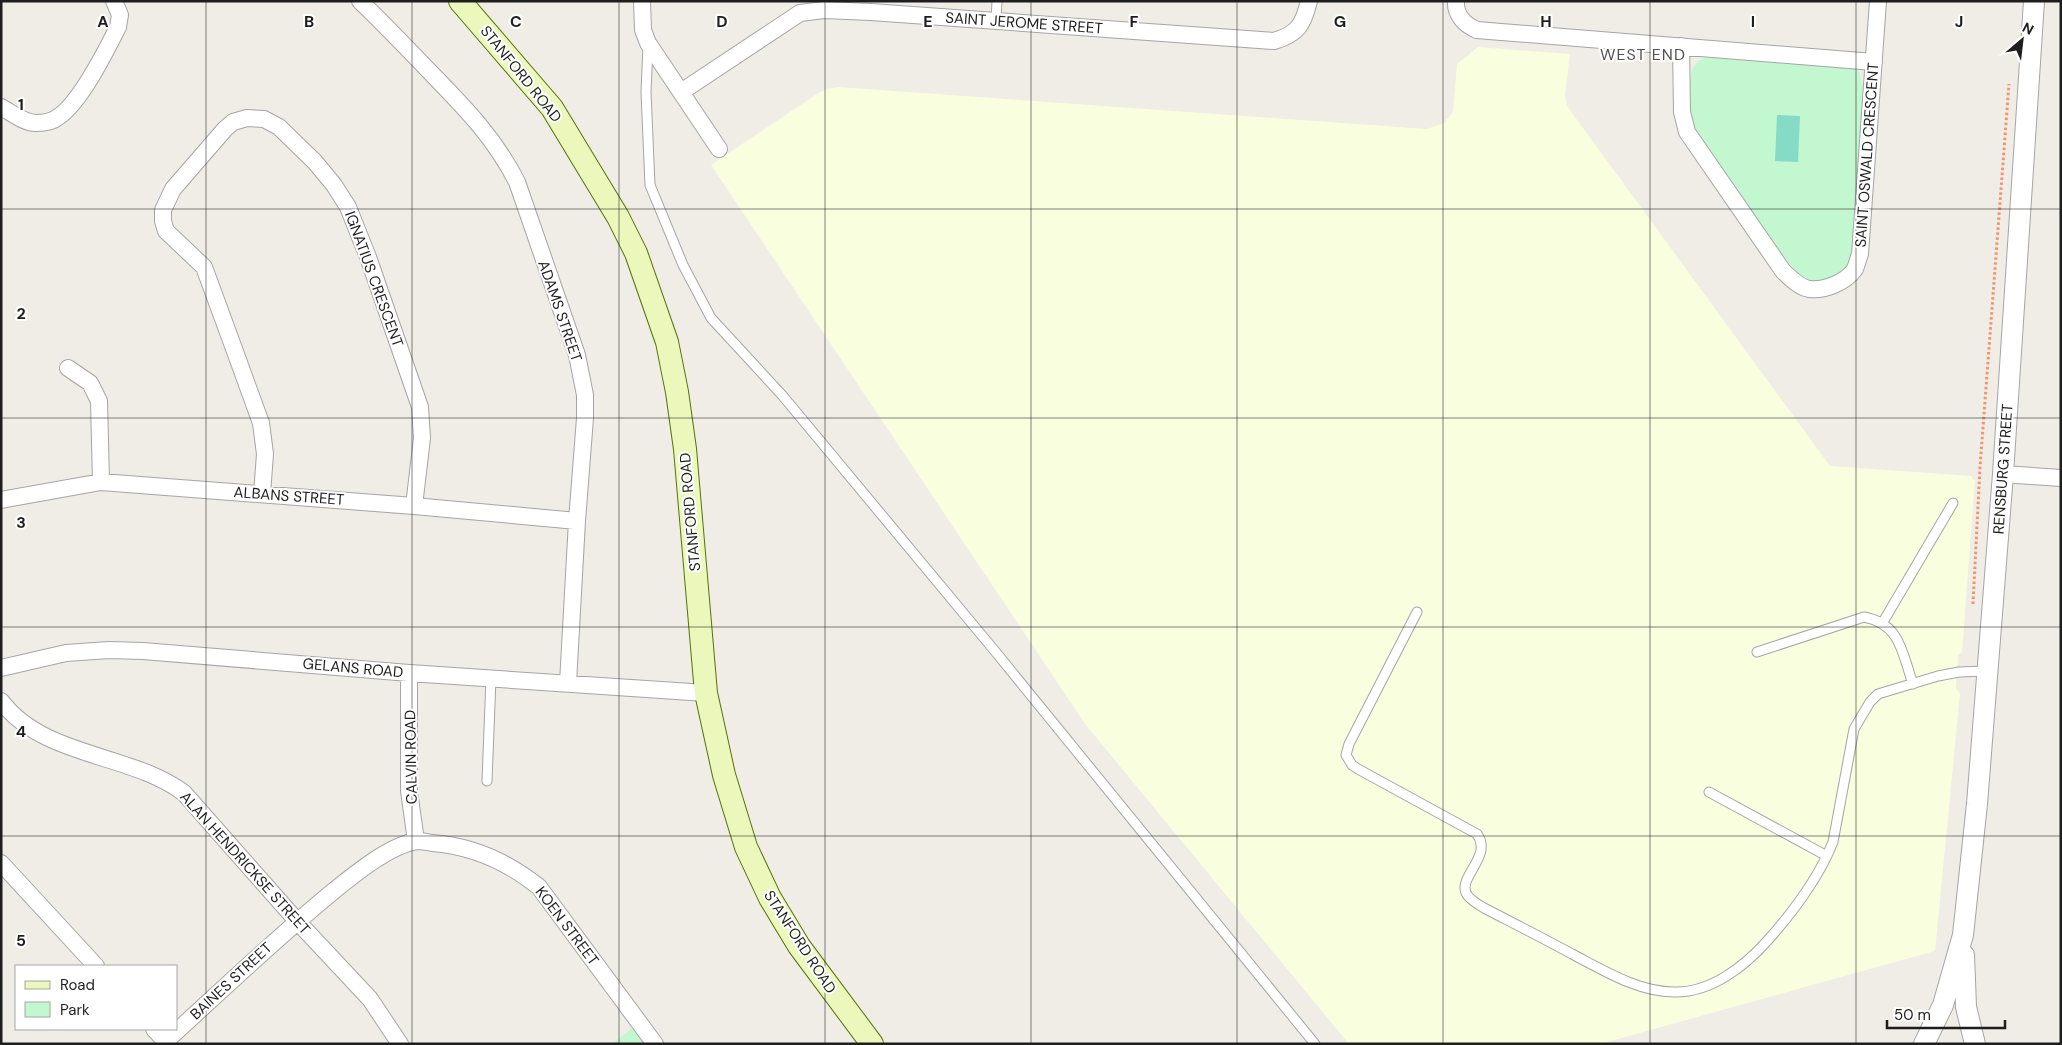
<svg xmlns="http://www.w3.org/2000/svg" width="2062" height="1045" viewBox="0 0 2062 1045" font-family="'DM Sans',sans-serif">
	<style>
		.education { fill: #f9fedf }
		.park { fill: #c3f7cf }
		.pitch { fill: #86dbc7 }
		.lines { fill: none; stroke-linecap: round; stroke-linejoin: round }
		.service-casing { stroke: #a5a5a5; stroke-width: 11 }
		.minor-casing { stroke: #a5a5a5; stroke-width: 18 }
		.tertiary-casing { stroke: #a5a5a5; stroke-width: 22 }
		.secondary-casing { stroke: #567109; stroke-width: 24 }
		.path { stroke: #f49270; stroke-width: 3; stroke-dasharray: 2.5 2.5; stroke-linecap: butt }
		.service { stroke: #fff; stroke-width: 9 }
		.minor { stroke: #fff; stroke-width: 16 }
		.tertiary { stroke: #fff; stroke-width: 20 }
		.secondary { stroke: #ebf7bb; stroke-width: 22 }
		.grid { fill: none; stroke: #1e1e1e; stroke-width: 1; stroke-opacity: 0.55 }
		.labels { text-anchor: middle; dominant-baseline: central; stroke-width: 4; stroke-linejoin: round; paint-order: stroke }
		.street-label { font-size: 15px; fill: #1e1e1e; stroke: #fff }
		.neighbourhood-label { font-size: 16px; letter-spacing: 1px; fill: #515151; stroke: #fff }
		.grid-label { font-size: 16px; text-anchor: middle; font-weight: bold; fill: #1e1e1e; stroke: #fff; stroke-width: 4; stroke-linejoin: round; paint-order: stroke }
	</style>
	<rect width="100%" height="100%" fill="#efede5"/>
	<!-- education -->
	<path class="education" d="M1478 47 1570 54 1565 95 1567 106 1830 466 1972 476V479L1975 480 1962 652 1958 655 1956 688 1960 694 1935 951 1600 1044H1349L1085 724 711 165 820 92 827 89 838 87 1427 129 1444 123 1453 112 1457 64Z"/>
	<!-- park -->
	<path class="park" d="M1707 56 1852 67 1859 72 1864 91 1853 251C1848 272 1827 288 1805 279 1801 277 1796 272 1793 269L1703 146 1690 116 1689 83 1692 69 1697 62Z
		M632 1028 644 1044H612Z"/>
	<!-- pitch -->
	<path class="pitch" d="M1777 115 1800 116 1798 162 1775 161Z"/>
	<g class="lines">
		<defs>
			<path id="service" d="M996 21 997 1
				M648 46 646 92 650 185 683 265 711 318 782 395 994 650 1315 1044
				M1417 612 1349 744 1346 755 1352 765 1358 769 1477 834C1494 857 1454 879 1468 896 1472 901 1479 905 1484 908 1513 923 1543 938 1572 954 1603 970 1638 992 1674 992 1711 993 1745 966 1768 940 1793 912 1819 877 1833 842L1854 729 1870 702 1878 694 1938 676 1959 672 1987 671
				M1883 622 1953 503
				M1757 652 1864 617C1901 624 1902 653 1913 684
				M487 781 491 678
				M1709 792 1827 856"/>
			<path id="minor" d="M360 1C384 24 407 48 430 72 465 108 494 137 517 182L577 355 585 395V418L577 521 568 683
				M642 1 643 30 648 43 719 149
				M1456 1C1455 15 1465 25 1477 30L1874 62
				M1681 46 1682 112 1687 132 1783 271C1790 278 1799 287 1809 289 1825 291 1846 282 1855 269 1857 264 1858 259 1860 254L1878 1
				M681 92 800 13 824 10 871 12 1274 41C1298 34 1303 25 1309 1
				M1 107C12 113 24 123 36 123 44 123 52 122 58 117 80 103 106 51 118 27L120 15 114 1
				M68 368 90 383 99 401 101 482
				M2003 474 2061 478
				M262 494 265 454 261 423 233 346 204 267 166 231 163 221V210L173 189 225 129 233 122 247 118 264 119 279 127 315 162 334 185 348 207 368 257 420 407 422 438 414 506
				M1 500 101 482 414 506 577 521
				M1 668 66 653 109 650 143 651 409 673 706 693
				M409 673V791L416 841
				M1 701C44 758 131 753 184 793L297 921 370 999 400 1044
				M1 863 96 966
				M154 1029 168 1044
				M166 1041C220 992 273 941 330 894 351 877 389 845 417 841 421 841 427 842 432 843 472 846 508 862 539 887L655 1044"/>
			<path id="tertiary" d="M1964 955 1966 1007 1975 1044
				M1924 1044 1943 1005 1963 935 1977 804 2003 474 2034 1"/>
			<path id="secondary" d="M460 1 552 108 618 217 636 253 667 342 677 392 685 449 706 693 724 775 746 847 770 898 799 946 872 1044"/>
		</defs>
		<!-- service casing -->
		<use href="#service" class="service-casing"/>
		<!-- minor casing -->
		<use href="#minor" class="minor-casing"/>
		<!-- tertiary casing -->
		<use href="#tertiary" class="tertiary-casing"/>
		<!-- secondary casing -->
		<use href="#secondary" class="secondary-casing"/>
		<!-- path -->
		<path class="path" d="M1973 604 1980 467 2009 84"/>
		<!-- service -->
		<use href="#service" class="service"/>
		<!-- minor -->
		<use href="#minor" class="minor"/>
		<!-- tertiary -->
		<use href="#tertiary" class="tertiary"/>
		<!-- secondary -->
		<use href="#secondary" class="secondary"/>
	</g>
	<!-- grid -->
	<path class="grid" d="M206 1V1044M412 1V1044M619 1V1044M825 1V1044M1031 1V1044M1237 1V1044M1443 1V1044M1650 1V1044M1856 1V1044M1 209H2061M1 418H2061M1 627H2061M1 836H2061"/>
	<g class="labels">
		<!-- street labels -->
		<g class="street-label">
			<text transform="translate(1024 23) rotate(4)">SAINT JEROME STREET</text>
			<text transform="translate(521 74) rotate(51)">STANFORD ROAD</text>
			<text transform="translate(1867 155) rotate(-86)">SAINT OSWALD CRESCENT</text>
			<text transform="translate(374 279) rotate(70)">IGNATIUS CRESCENT</text>
			<text transform="translate(560 311) rotate(71)">ADAMS STREET</text>
			<text transform="translate(2003 469) rotate(-86)">RENSBURG STREET</text>
			<text transform="translate(289 496) rotate(4)">ALBANS STREET</text>
			<text transform="translate(690 512) rotate(-95)">STANFORD ROAD</text>
			<text transform="translate(353 668) rotate(5)">GELANS ROAD</text>
			<text transform="translate(411 757) rotate(-91)">CALVIN ROAD</text>
			<text transform="translate(245 863) rotate(48)">ALAN HENDRICKSE STREET</text>
			<text transform="translate(567 926) rotate(53)">KOEN STREET</text>
			<text transform="translate(800 942) rotate(57)">STANFORD ROAD</text>
			<text transform="translate(231 981) rotate(-43)">BAINES STREET</text>
		</g>
		<!-- neighbourhood labels -->
		<g class="neighbourhood-label">
			<text x="1643" y="54">WEST END</text>
		</g>
	</g>
	<g class="grid-label">
		<text x="103" y="27">A</text>
		<text x="309" y="27">B</text>
		<text x="516" y="27">C</text>
		<text x="722" y="27">D</text>
		<text x="928" y="27">E</text>
		<text x="1134" y="27">F</text>
		<text x="1340" y="27">G</text>
		<text x="1546" y="27">H</text>
		<text x="1753" y="27">I</text>
		<text x="1959" y="27">J</text>
		<text x="21" y="110">1</text>
		<text x="21" y="319">2</text>
		<text x="21" y="528">3</text>
		<text x="21" y="737">4</text>
		<text x="21" y="946">5</text>
	</g>
	<!-- border -->
	<rect width="2062" height="1045" fill="none" stroke="#1e1e1e" stroke-width="5"/>
	<!-- legend -->
	<rect x="15" y="965" width="162" height="65" fill="#ffffff" stroke="#a5a5a5"/>
	<rect x="25" y="981" width="25" height="8" fill="#ebf7bb" stroke="#a5a5a5"/>
	<text x="60" y="990" font-size="15" fill="#1e1e1e">Road</text>
	<rect x="25" y="1002" width="25" height="15" fill="#c3f7cf" stroke="#a5a5a5"/>
	<text x="60" y="1015" font-size="15" fill="#1e1e1e">Park</text>
	<!-- north arrow -->
	<g transform="translate(2022 40) rotate(28)" stroke="#ffffff" stroke-width="4" paint-order="stroke">
	<path d="M0-4L9 19L0 12L-9 19Z" fill="#1e1e1e"/>
	<text y="-8" font-size="14" font-weight="bold" text-anchor="middle" fill="#1e1e1e">N</text>
	</g>
	<!-- scale -->
	<path d="M1887 1020v8h118v-8" fill="none" stroke="#1e1e1e" stroke-width="2.5"/>
	<text x="1894" y="1020" font-size="15" fill="#1e1e1e" stroke="#ffffff" stroke-width="4" paint-order="stroke">50 m</text>
</svg>
